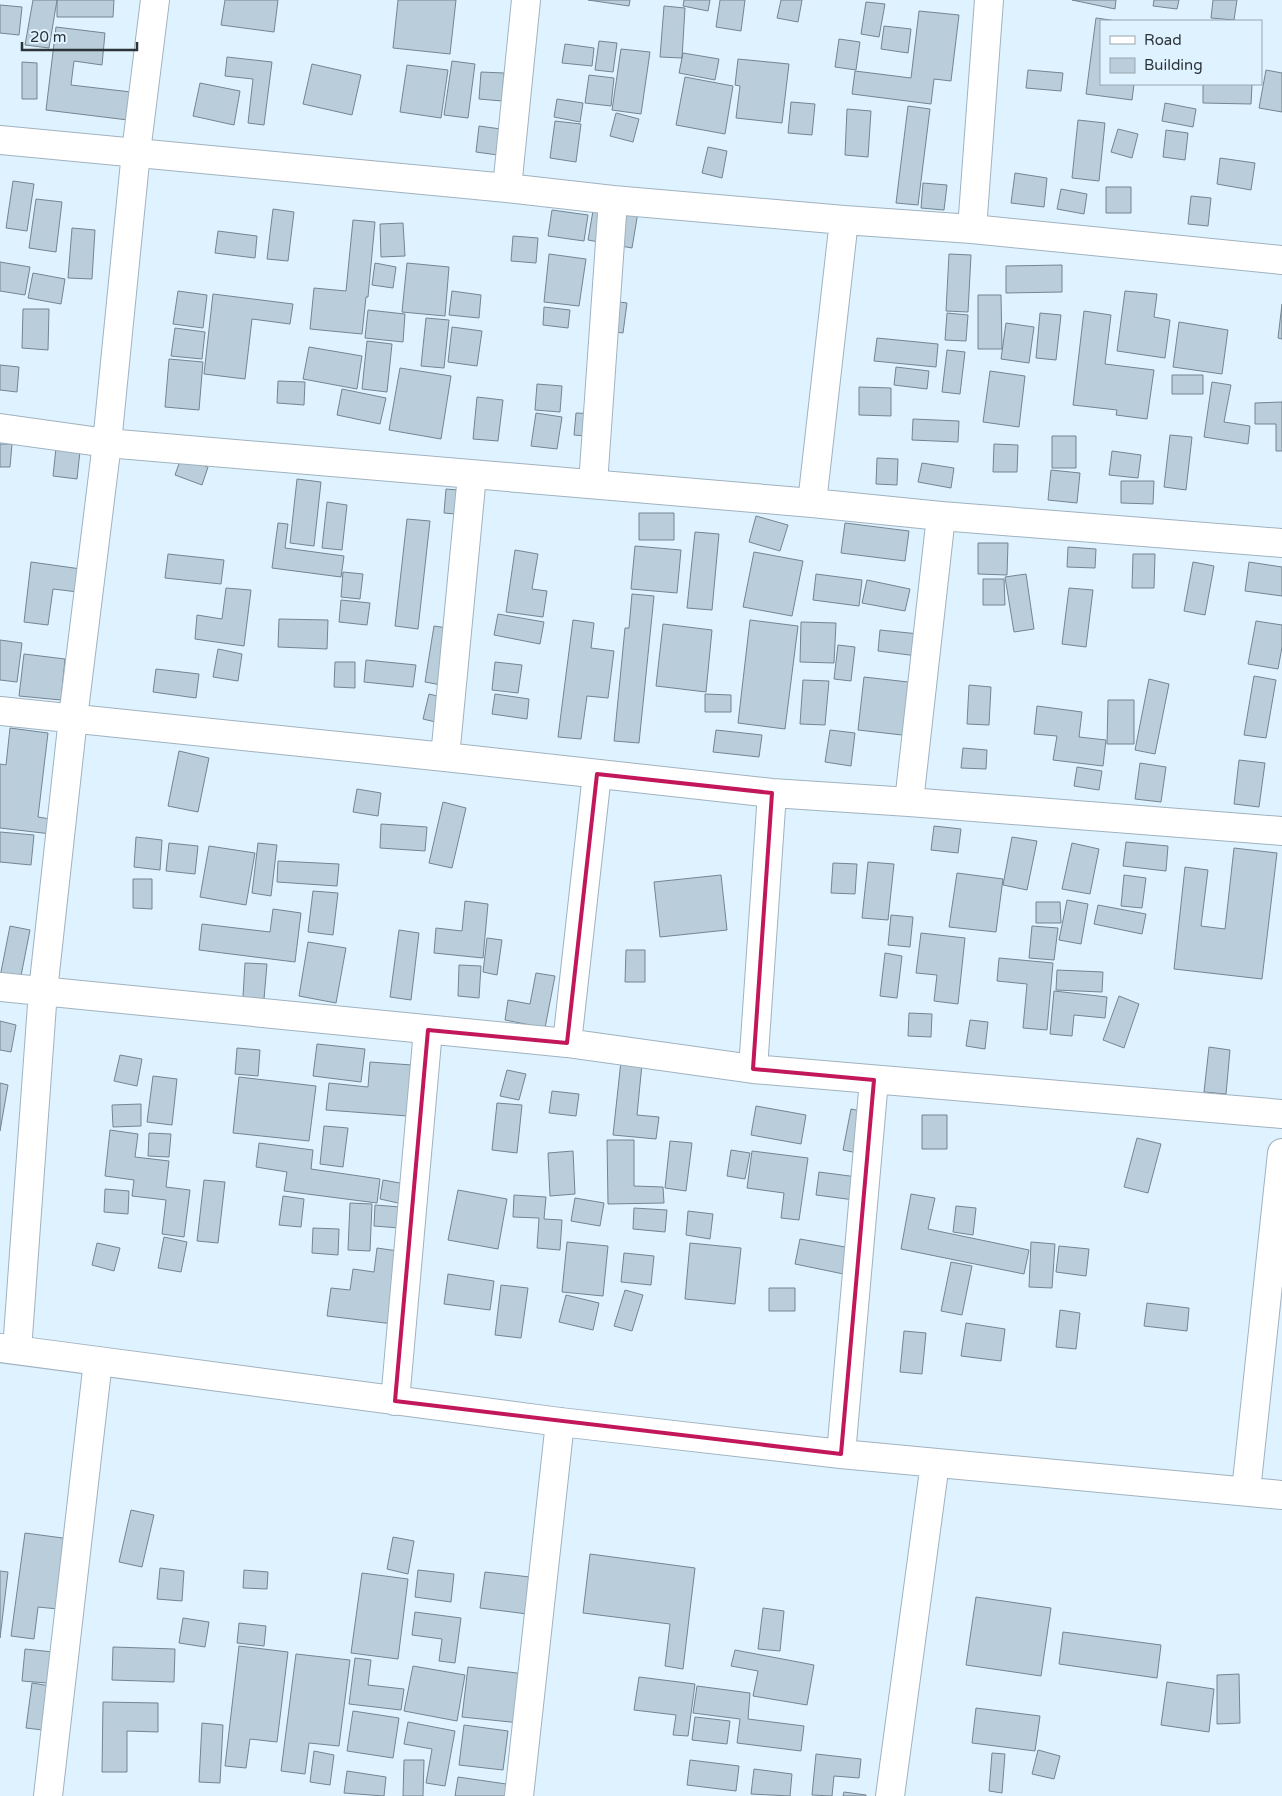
<svg xmlns="http://www.w3.org/2000/svg" width="1282" height="1796" viewBox="0 0 1282 1796" font-family="'Varela Round',sans-serif">
	<style>
		.building { fill: #bacdda; stroke: #738590 }
		.lines { fill: none; stroke-linecap: round; stroke-linejoin: round }
		.minor-casing { stroke: #a0b2bf; stroke-width: 30 }
		.minor { stroke: #fff; stroke-width: 28 }
		.marked { fill: none; stroke: #c2185b; stroke-width: 4; stroke-linejoin: round }
	</style>
	<rect width="100%" height="100%" fill="#dff2ff"/>
	<!-- building -->
	<path class="building" d="M33 0H57L49 48 25 45Z
		M57 0H114L113 17H57Z
		M225 0H278L274 32 221 25Z
		M398 0H456L450 54 393 48Z
		M588 0H630L629 6Z
		M684 0H710L708 11 683 6Z
		M720 0H745L741 31 716 27Z
		M781 0H802L798 22 777 18Z
		M1072 0H1116L1115 9Z
		M1154 0H1179L1177 9 1153 6Z
		M1213 0H1237L1234 20 1211 18Z
		M866 2 885 4 879 37 861 34Z
		M0 5 22 7 19 35 0 33Z
		M664 6 685 8 682 58 660 57Z
		M919 11 959 15 951 81 934 79 931 104 852 94 855 71 911 78Z
		M1096 18 1117 21H1101V84H1134L1132 100 1086 94Z
		M884 26 911 29 908 53 881 49Z
		M56 27 105 33 102 65 74 61 71 85 131 92 128 120 46 110Z
		M839 39 860 42 856 70 835 67Z
		M599 41 617 43 613 72 595 70Z
		M565 44 594 48 592 66 562 63Z
		M621 49 650 52 641 114 612 110Z
		M683 53 719 59 715 80 679 73Z
		M227 57 272 62 264 125 248 123 253 79 225 76Z
		M738 59 789 64 782 123 736 118 740 86 735 85Z
		M452 61 475 64 468 118 444 115Z
		M22 62 37 63V99H22Z
		M312 64 361 75 352 115 303 104Z
		M407 65 448 70 441 118 400 112Z
		M1028 70 1063 73 1061 91 1026 88Z
		M1266 70 1282 73V112L1259 108Z
		M481 72 504 73 502 101 479 99Z
		M589 75 614 78 611 106 585 103Z
		M685 77 733 86 725 134 676 125Z
		M200 83 240 91 234 125 193 116Z
		M1203 84H1252L1251 104 1203 103Z
		M557 99 583 103 580 122 554 117Z
		M791 102 815 104 812 135 788 133Z
		M1165 103 1196 109 1193 127 1162 121Z
		M908 106 930 109 918 205 896 203Z
		M847 109 871 111 868 157 845 155Z
		M616 113 639 119 633 142 610 136Z
		M1078 120 1105 123 1099 181 1072 178Z
		M555 121 581 124 576 162 550 158Z
		M479 126 515 131 512 157 476 152Z
		M1118 129 1138 134 1132 158 1111 152Z
		M1166 130 1188 133 1185 160 1163 157Z
		M708 147 727 151 722 178 702 173Z
		M1220 158 1255 163 1251 190 1217 184Z
		M1015 173 1047 178 1044 207 1011 203Z
		M13 181 34 184 27 231 6 228Z
		M923 183 947 185 944 210 921 208Z
		M1106 187H1131V213H1106Z
		M1061 189 1087 194 1084 214 1057 209Z
		M1191 196 1211 198 1208 226 1188 224Z
		M36 199 62 202 56 252 29 248Z
		M594 205 638 212 632 248 588 240Z
		M273 209 294 212 288 261 267 259Z
		M552 210 588 215 584 241 548 236Z
		M353 220 375 222 368 297H366L362 334 310 329 314 288 346 291Z
		M403 223 405 256 381 257 380 224Z
		M72 228 95 230 92 279 68 278Z
		M218 231 257 236 255 258 215 253Z
		M513 236 538 238 536 263 511 261Z
		M549 254 586 259 579 306 544 302Z
		M949 254 971 255 968 312 946 311Z
		M0 262 30 267 25 295 0 291Z
		M375 263 396 267 393 288 372 285Z
		M407 263 449 267 445 316 402 312Z
		M1062 265V292L1006 293V266Z
		M33 273 65 279 61 304 28 298Z
		M178 291 207 295 203 328 173 324Z
		M452 291 481 295 479 318 449 315Z
		M1125 291 1157 294 1154 317 1170 320 1165 358 1117 351Z
		M213 294 293 304 290 324 252 319 245 379 204 374Z
		M978 295H1001L1002 349H978Z
		M604 300 627 303 623 333 600 330Z
		M1282 304V339L1278 338Z
		M544 307 570 310 568 328 543 325Z
		M23 309H49L48 350 22 348Z
		M368 310 405 314 403 342 365 338Z
		M1084 311 1111 315 1105 364 1154 370 1147 419 1116 415 1117 410 1073 405Z
		M947 313 968 315 966 341 945 340Z
		M1040 313 1061 315 1056 360 1036 358Z
		M426 318 449 320 444 368 421 366Z
		M1179 322 1228 330 1222 374 1173 367Z
		M1006 323 1034 327 1029 363 1001 359Z
		M452 327 482 331 477 366 448 362Z
		M175 328 205 332 202 359 171 356Z
		M877 338 938 344 936 367 874 361Z
		M367 341 392 344 387 392 362 389Z
		M309 347 362 356 357 389 303 379Z
		M947 350 965 352 960 394 942 392Z
		M169 359 203 362 199 410 165 407Z
		M0 365 19 367 17 392 0 390Z
		M896 367 929 371 927 389 894 385Z
		M400 368 451 376 441 439 389 430Z
		M990 371 1025 376 1019 427 983 422Z
		M1172 375H1203V394H1172Z
		M278 381 305 382 304 405 277 403Z
		M1212 382 1231 385 1224 422 1250 426 1248 444 1204 437Z
		M537 384 562 386 560 412 535 410Z
		M859 387 891 388V416L859 415Z
		M342 389 386 398 380 424 337 415Z
		M477 397 503 400 498 441 473 439Z
		M1282 402V451H1276V424H1255V403Z
		M536 413 562 417 557 449 531 446Z
		M576 413 597 414 596 437 574 435Z
		M913 419 959 421 958 442 912 440Z
		M1170 435 1192 437 1186 490 1164 487Z
		M1052 436H1076V468H1052Z
		M0 444H12L10 467H0Z
		M994 444 1018 445 1017 472H993Z
		M56 448 80 451 77 479 53 476Z
		M1112 451 1141 455 1138 478 1109 475Z
		M181 458 208 467 202 485 175 475Z
		M877 458 898 459 897 485 876 484Z
		M922 463 954 468 951 488 918 482Z
		M1051 470 1080 473 1077 503 1048 500Z
		M297 479 321 482 314 546 290 543Z
		M1121 481H1154L1153 504 1121 503Z
		M446 489 469 491 467 515 444 513Z
		M327 502 347 505 342 550 322 548Z
		M639 513H674V540H639Z
		M756 516 788 525 780 551 749 542Z
		M407 519 430 521 418 629 395 626Z
		M278 523 288 524 285 548 344 556 341 577 272 568Z
		M845 523 909 531 905 561 841 553Z
		M695 532 719 534 712 610 687 608Z
		M978 543H1008L1007 575 978 574Z
		M635 546 681 550 677 593 631 589Z
		M1068 547 1096 549 1095 568 1067 567Z
		M515 550 538 554 532 589 547 591 543 617 506 612Z
		M754 552 803 561 792 616 743 607Z
		M168 554 224 560 221 584 165 578Z
		M1133 554H1155L1154 588H1132Z
		M31 562 81 569 78 592 53 589 48 625 24 622Z
		M1193 562 1214 566 1205 615 1184 611Z
		M1249 562 1282 567V596L1245 591Z
		M343 572 363 574 360 599 341 597Z
		M816 574 862 580 859 606 813 600Z
		M1026 574 1034 629 1014 632 1005 577Z
		M983 579H1004L1005 605H983Z
		M867 580 910 589 905 611 862 603Z
		M226 588 251 590 244 646 195 639 197 615 222 619Z
		M1069 588 1093 590 1086 647 1062 644Z
		M632 594 654 596 639 743 614 741 625 628H629Z
		M341 600 370 603 367 625 339 622Z
		M498 614 544 622 540 644 494 635Z
		M279 619 328 620 327 649 278 647Z
		M573 620 594 623 591 648 614 651 608 698 587 696 581 739 558 737Z
		M750 620 798 626 785 729 738 723Z
		M1256 621 1282 625V647L1278 669 1248 664Z
		M801 622 836 623 834 663 800 662Z
		M663 624 712 630 706 692 656 686Z
		M434 626 461 630 452 687 425 682Z
		M880 630 919 634 917 656 878 651Z
		M0 640 22 643 17 682 0 680Z
		M838 645 855 647 851 681 834 679Z
		M218 649 242 654 238 681 213 677Z
		M24 654 65 659 61 700 19 696Z
		M366 660 416 665 413 687 364 682Z
		M335 662H355V688L334 687Z
		M495 662 522 665 518 693 492 690Z
		M156 669 199 674 196 698 153 692Z
		M1254 676 1276 680 1266 738 1244 735Z
		M864 677 917 683 911 736 858 730Z
		M1149 679 1169 684 1155 754 1135 750Z
		M803 680 829 681 825 725 800 724Z
		M969 685 991 687 989 725 967 724Z
		M429 694 454 700 448 725 423 719Z
		M495 694 529 699 527 719 492 714Z
		M705 694 731 695V712H705Z
		M1108 700H1134V744H1107Z
		M1037 706 1082 712 1079 737 1106 740 1103 766 1053 760 1057 736 1034 734Z
		M10 728 48 733 38 817 62 821 60 835 0 828V764L6 765Z
		M716 730 762 735 759 757 713 752Z
		M830 730 855 733 851 766 825 762Z
		M963 748 987 750 986 769 961 768Z
		M179 751 209 758 198 812 168 806Z
		M1239 760 1265 763 1259 807 1234 804Z
		M1140 763 1166 767 1161 802 1135 799Z
		M1077 767 1102 771 1099 790 1074 786Z
		M357 789 381 793 378 816 353 812Z
		M443 802 466 808 452 868 429 863Z
		M381 824 427 827 425 851 380 848Z
		M934 826 961 829 958 853 931 850Z
		M0 832 34 835 31 865 0 862Z
		M136 837 162 840 160 870 134 867Z
		M1012 837 1037 841 1027 890 1003 885Z
		M1126 842 1168 846 1166 871 1123 866Z
		M169 843 198 846 195 874 166 871Z
		M258 843 277 845 271 896 252 893Z
		M1072 843 1099 849 1090 894 1062 889Z
		M209 846 255 853 246 905 200 897Z
		M1234 848 1277 853 1262 979 1174 969 1185 867 1208 870 1201 926 1225 929Z
		M278 861 339 864 337 886 277 882Z
		M868 862 894 864 888 920 862 918Z
		M833 863 857 864 855 894 831 893Z
		M957 873 1003 879 996 932 949 927Z
		M721 875 727 930 660 937 654 882Z
		M1124 875 1146 878 1142 908 1121 906Z
		M133 879H152V909L133 908Z
		M313 891 338 893 333 935 308 932Z
		M1067 900 1088 904 1081 944 1059 940Z
		M465 901 488 904 483 958 434 953 436 928 462 931Z
		M1036 902H1060L1061 923H1036Z
		M1098 905 1146 914 1142 934 1094 924Z
		M273 909 301 913 295 962 199 950 202 924 270 932Z
		M891 915 913 917 910 947 888 945Z
		M10 926 30 930 20 981 0 977Z
		M1032 926 1058 928 1054 960 1029 958Z
		M399 930 419 933 411 1000 390 997Z
		M921 933 965 938 958 1004 934 1001 937 975 916 973Z
		M487 938 502 940 497 975 483 972Z
		M308 942 346 948 336 1003 299 996Z
		M626 950H645V982H625Z
		M885 953 902 956 897 998 880 996Z
		M999 958 1053 963 1047 1030 1023 1028 1027 984 997 981Z
		M245 963 267 964 264 999 243 997Z
		M459 965 481 966 479 998 458 996Z
		M1057 970 1103 972 1102 992 1056 990Z
		M536 973 555 976 545 1028 505 1020 508 1000 530 1004Z
		M1054 991 1107 997 1105 1018 1074 1015 1072 1036 1050 1034Z
		M1119 996 1139 1004 1124 1048 1103 1040Z
		M909 1013 932 1014 931 1037 908 1036Z
		M970 1020 988 1022 985 1049 966 1046Z
		M0 1021 16 1025 11 1052 0 1050Z
		M317 1044 365 1049 361 1082 313 1076Z
		M1209 1047 1230 1050 1226 1094 1204 1092Z
		M237 1048 260 1050 258 1076 235 1074Z
		M120 1055 142 1059 137 1086 114 1081Z
		M621 1061 642 1064 637 1115 659 1117 656 1139 613 1135Z
		M370 1062 412 1065 408 1116 326 1110 329 1083 368 1087Z
		M507 1070 526 1074 519 1100 500 1096Z
		M153 1076 177 1079 172 1125 147 1122Z
		M239 1077 316 1086 309 1141 233 1133Z
		M0 1083 8 1085 0 1131Z
		M552 1091 579 1094 576 1116 549 1113Z
		M497 1103 522 1105 517 1153 492 1150Z
		M141 1104V1126L113 1127 112 1105Z
		M756 1106 806 1115 801 1144 751 1135Z
		M851 1109 875 1114 867 1155 843 1150Z
		M922 1115H947V1149H922Z
		M324 1126 348 1128 343 1167 320 1164Z
		M110 1130 138 1134 135 1157 169 1161 166 1187 190 1190 184 1237 162 1234 166 1200 132 1196 134 1180 105 1176Z
		M149 1133 171 1134 169 1157 148 1156Z
		M1137 1138 1161 1144 1148 1193 1124 1187Z
		M607 1140H634V1186L663 1187 664 1203 608 1204Z
		M670 1141 692 1143 686 1191 665 1188Z
		M259 1143 313 1150 311 1169 380 1179 377 1203 284 1191 287 1172 256 1167Z
		M731 1150 750 1153 745 1179 727 1176Z
		M573 1151 575 1194 550 1196 548 1153Z
		M752 1151 808 1158 799 1220 781 1218 784 1193 747 1188Z
		M819 1172 865 1178 862 1201 816 1195Z
		M204 1180 225 1182 218 1243 197 1241Z
		M383 1180 411 1185 407 1205 380 1199Z
		M105 1189 129 1191 128 1214 104 1212Z
		M458 1190 507 1199 498 1249 448 1240Z
		M911 1194 935 1198 928 1229 1029 1250 1024 1274 901 1249Z
		M514 1195 546 1197 544 1219 562 1220 560 1250 537 1248 539 1218 513 1217Z
		M283 1196 304 1199 301 1227 279 1225Z
		M575 1198 604 1203 600 1226 571 1221Z
		M350 1203 372 1204 370 1251 348 1250Z
		M375 1205 413 1208 412 1229 374 1226Z
		M956 1206 976 1208 973 1235 953 1232Z
		M634 1208 667 1210 665 1232 633 1229Z
		M688 1211 713 1214 710 1239 686 1235Z
		M313 1228 339 1229 338 1255 312 1253Z
		M164 1237 187 1242 181 1272 158 1268Z
		M800 1239 862 1250 858 1277 795 1264Z
		M567 1242 608 1246 603 1296 562 1292Z
		M1031 1242 1055 1244 1052 1288 1029 1287Z
		M97 1243 120 1248 114 1271 92 1265Z
		M690 1243 741 1248 735 1304 685 1299Z
		M1059 1246 1089 1249 1086 1276 1056 1272Z
		M377 1248 412 1253 402 1325 327 1316 331 1288 350 1290 353 1269 374 1272Z
		M624 1253 654 1256 651 1285 621 1282Z
		M951 1262 972 1266 962 1315 941 1311Z
		M448 1274 494 1281 490 1310 444 1304Z
		M501 1285 528 1288 521 1338 495 1335Z
		M769 1288H795V1311H769Z
		M625 1290 643 1295 632 1331 614 1326Z
		M566 1295 599 1303 593 1330 559 1322Z
		M1147 1303 1189 1308 1187 1331 1144 1326Z
		M1060 1310 1080 1313 1076 1349 1056 1347Z
		M966 1323 1005 1329 1001 1361 961 1356Z
		M904 1331 926 1333 922 1374 900 1372Z
		M131 1510 154 1515 142 1567 119 1562Z
		M25 1533 78 1540 68 1610 38 1607 34 1639 11 1636Z
		M393 1537 414 1541 408 1574 387 1569Z
		M590 1554 695 1568 683 1669 665 1666 670 1624 583 1613Z
		M160 1568 184 1571 182 1601 157 1599Z
		M244 1570 268 1572 267 1589 243 1588Z
		M418 1570 454 1574 451 1602 415 1597Z
		M0 1571 8 1572 0 1638Z
		M485 1572 539 1578 535 1615 480 1608Z
		M362 1573 408 1579 398 1659 351 1653Z
		M976 1597 1051 1608 1041 1676 966 1665Z
		M763 1608 784 1611 780 1651 758 1649Z
		M415 1612 461 1618 455 1663 439 1661 442 1639 412 1635Z
		M183 1618 209 1622 205 1647 179 1643Z
		M239 1623 266 1626 264 1646 237 1643Z
		M1063 1632 1161 1645 1157 1678 1059 1664Z
		M239 1646 288 1652 277 1742 250 1739 246 1768 225 1766Z
		M113 1647 175 1649 174 1682 112 1680Z
		M25 1649 62 1653 59 1684 22 1681Z
		M735 1650 814 1665 807 1705 753 1696 758 1671 731 1666Z
		M296 1654 350 1660 339 1746 309 1743 305 1774 281 1771Z
		M355 1658 371 1660 368 1685 404 1689 401 1710 349 1704Z
		M413 1666 465 1675 457 1721 404 1711Z
		M468 1667 525 1674 520 1723 462 1717Z
		M1239 1674 1240 1723 1217 1724V1675Z
		M639 1677 695 1684 688 1736 673 1735 676 1715 634 1710Z
		M1167 1682 1214 1689 1209 1732 1161 1725Z
		M32 1683 56 1687 51 1731 26 1728Z
		M697 1686 750 1693 748 1719 804 1726 801 1751 737 1743 740 1719 693 1713Z
		M103 1702 158 1703V1732L127 1731V1772H102Z
		M976 1708 1040 1716 1035 1751 972 1743Z
		M353 1711 399 1718 393 1758 347 1751Z
		M695 1717 730 1721 727 1744 692 1740Z
		M408 1722 455 1731 445 1786 426 1783 432 1749 404 1744Z
		M202 1723 223 1725 220 1783 199 1782Z
		M464 1725 508 1731 503 1770 459 1765Z
		M1038 1750 1060 1756 1054 1779 1032 1774Z
		M314 1751 334 1755 330 1785 310 1782Z
		M992 1753 1005 1754 1002 1793 989 1791Z
		M816 1754 861 1759 859 1778 834 1776 832 1796 812 1795Z
		M404 1760H424L423 1796H403Z
		M690 1760 739 1766 736 1791 687 1785Z
		M754 1769 792 1774 790 1796 751 1794Z
		M347 1771 386 1777 384 1796 344 1793Z
		M458 1777 513 1785 511 1796H455Z
		M844 1792 866 1795V1796H843Z"/>
	<g class="lines">
		<defs>
			<path id="minor" d="M0 140 507 188 613 200 844 220 972 229 1282 260
				M507 188 526 0
				M972 229 989 0
				M0 428 107 443 812 503 941 516 1282 543
				M593 484 613 200
				M812 503 844 220
				M0 711 445 757 772 793 909 802 1282 831
				M445 757 472 475
				M909 802 941 516
				M0 987 567 1043 753 1069 1282 1114
				M567 1043 597 774
				M753 1069 772 793
				M0 1348 560 1422 841 1454 1282 1495
				M17 1350 43 991 73 718 107 443 136 152 155 0
				M395 1401 428 1030
				M841 1454 874 1080
				M1246 1491 1282 1153
				M48 1796 98 1361
				M519 1796 560 1422
				M890 1796 935 1463"/>
		</defs>
		<!-- minor casing -->
		<use href="#minor" class="minor-casing"/>
		<!-- minor -->
		<use href="#minor" class="minor"/>
	</g>
	<!-- marked area -->
	<path class="marked" d="M597 774 772 793 753 1069 874 1080 841 1454 395 1401 428 1030 567 1043Z"/>
	<!-- legend -->
	<rect x="1100" y="20" width="162" height="65" fill="#dff2ff" stroke="#98a6b0"/>
	<rect x="1110" y="36" width="25" height="8" fill="#ffffff" stroke="#98a6b0"/>
	<text x="1144" y="45" font-size="15" fill="#2d3439">Road</text>
	<rect x="1110" y="58" width="25" height="15" fill="#bacdda" stroke="#98a6b0"/>
	<text x="1144" y="70" font-size="15" fill="#2d3439">Building</text>
	<!-- scale -->
	<path d="M22 42v8h115v-8" fill="none" stroke="#2d3439" stroke-width="2.5"/>
	<text x="30" y="42" font-size="15" fill="#2d3439" stroke="#dff2ff" stroke-width="4" paint-order="stroke">20 m</text>
</svg>
